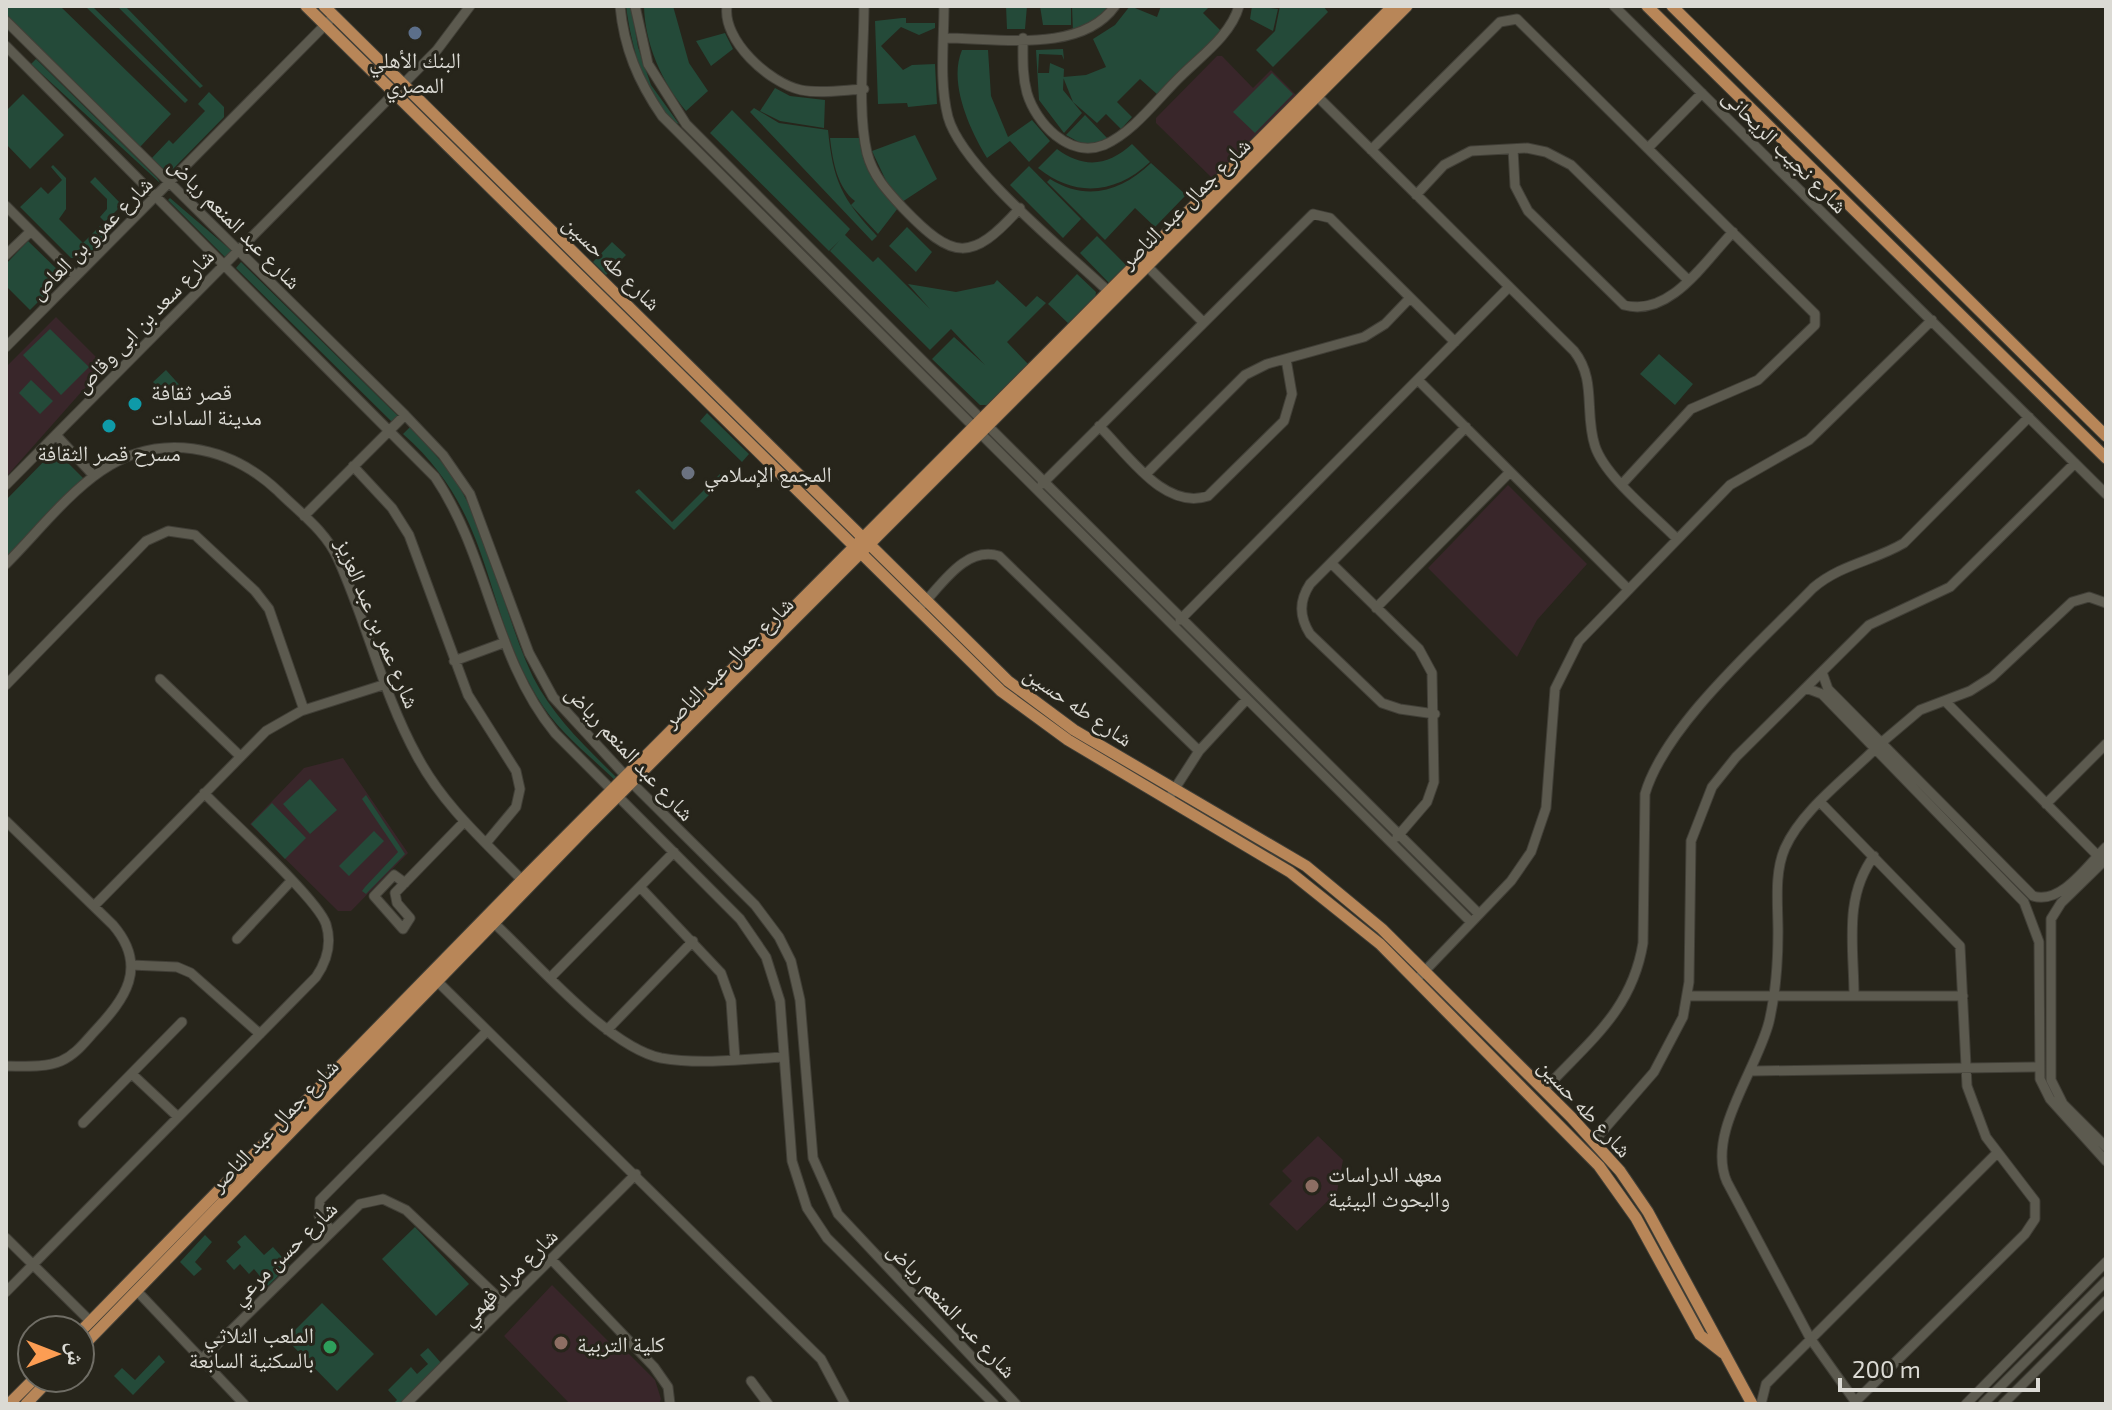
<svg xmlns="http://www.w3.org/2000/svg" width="2112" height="1410" viewBox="0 0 2112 1410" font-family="'Exo 2','Noto Naskh Arabic',sans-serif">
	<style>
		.education { fill: #39262a }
		.green { fill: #244a39 }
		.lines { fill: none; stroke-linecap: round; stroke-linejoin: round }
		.minor-casing { stroke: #413f37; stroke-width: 11 }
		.major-casing { stroke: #413f37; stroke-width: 13 }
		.minor { stroke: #5c5a4f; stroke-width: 9 }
		.major { stroke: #b88658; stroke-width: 11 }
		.service-dot { fill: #5c6f8a; stroke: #27251b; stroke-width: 3 }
		.culture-dot { fill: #0f9aa8; stroke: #27251b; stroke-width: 3 }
		.worship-dot { fill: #6b7280; stroke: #27251b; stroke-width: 3 }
		.education-dot { fill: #8d6e63; stroke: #27251b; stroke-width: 3 }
		.leisure-dot { fill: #2e9e5b; stroke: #27251b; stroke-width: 3 }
		.labels { text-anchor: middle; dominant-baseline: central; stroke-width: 6; stroke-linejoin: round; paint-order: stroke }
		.poi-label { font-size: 22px; fill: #dbdad4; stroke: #27251b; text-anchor: start }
		.street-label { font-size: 22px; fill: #dbdad4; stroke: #27251b }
	</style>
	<rect width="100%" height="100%" fill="#27251b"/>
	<!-- education -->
	<path class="education" d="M1217 56H1222L1253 88 1271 70 1296 95 1212 178 1156 123V118Z
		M56 317 108 369 83 390 6 477V367Z
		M1508 485 1587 564 1537 620 1517 657 1428 568Z
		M343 758 408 853 351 911H338L250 824 304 768Z
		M1318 1136 1343 1160 1337 1192 1297 1231 1269 1204 1292 1181 1282 1171Z
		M552 1285 612 1345 616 1341 655 1380 661 1399 659 1404H570L504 1336Z"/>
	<!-- green -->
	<path class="green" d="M6 6H60L171 114 140 147 6 16Z
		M85 6H92L188 100 185 103Z
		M117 6H125L203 86 200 88Z
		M626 6H631L638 47 651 85 679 124C646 113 630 37 626 6Z
		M644 6H673L689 63 708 91 686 111C662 82 645 45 644 6Z
		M1006 6H1027L1025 29H1007Z
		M1040 6H1071V25H1043Z
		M1072 6H1113L1105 16 1073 32Z
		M1130 6 1157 17 1161 6H1210L1203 13 1222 32 1158 95 1140 79 1117 102 1132 117 1121 129 1106 114 1097 123 1073 102 1063 77 1086 75 1106 67 1093 39 1115 25Z
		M1252 6 1278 9 1273 31 1250 19Z
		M1280 6H1323L1328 12 1273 67 1256 50 1275 31Z
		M902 18H906V23H935V28L919 35 901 27 881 46 903 70 912 65 935 64 937 104 908 107 907 103 878 104 875 21Z
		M725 33 733 49 711 66 696 41Z
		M1063 49 1064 60 1062 55 1039 54 1038 73H1049L1050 63 1064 69 1063 90 1082 113 1064 133 1039 100 1036 50Z
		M962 50H988L991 96 1008 137 1032 120 1050 141 1029 162 1010 141 987 158C970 130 948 83 962 50Z
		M36 59 157 178 160 183 31 64Z
		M1272 73 1293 94 1255 133 1233 112Z
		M775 88 790 96 825 100 824 128 780 121 760 111Z
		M209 92 224 107V117L173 169 164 172 151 159 169 140 173 144 205 111 198 104Z
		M23 94 64 135 30 169 6 144V111Z
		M754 108 779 123 828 130C833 181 842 199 877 236L872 241 750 112Z
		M732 110 850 229 845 235 873 262 878 257 930 309 908 284 956 292 994 284 997 280 1026 307 1037 296 1046 303 1007 342 1028 364 988 405H980L932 359 954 337 985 365 951 329 930 350 830 251 840 240 829 251 710 133Z
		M1085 115 1108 139 1099 146 1084 145 1066 135Z
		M915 135 937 179 902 202 889 187 872 151Z
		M830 138H862C864 169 877 186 898 208L878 234 851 205 855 201C838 188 833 164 830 138Z
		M1132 144 1150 162C1116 194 1075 198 1038 168L1057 149C1084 169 1108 166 1132 144Z
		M1151 163 1186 195 1155 227 1135 208 1105 240 1047 182 1050 179C1087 202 1122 191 1151 163Z
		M53 165 66 178V209L59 219 83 243 100 226 108 234 85 258H71L20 207 41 187 48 194 62 180 51 167Z
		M1029 166 1081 219 1063 238 1010 185Z
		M95 177 122 205 105 222 100 217 107 209V199L90 182Z
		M170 198 232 251 226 258 168 200Z
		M907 227 932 252 916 272 889 246Z
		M1097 236 1128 267 1110 284 1080 253Z
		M28 241 64 276 30 310 6 286V264Z
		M612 242 626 255 606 275 593 262Z
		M241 262 398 416 392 422 236 268Z
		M1077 274 1096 292 1095 300 1070 325 1048 304Z
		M50 329 89 367 61 395 23 355Z
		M1659 354 1693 384 1675 405 1640 374Z
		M166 370 184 390 171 401 153 382Z
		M31 380 53 401 40 414 19 393Z
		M707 413 749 454 742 462 700 421Z
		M410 427C428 447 447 465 460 488 494 547 504 616 533 677 554 718 587 748 619 780L617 782C589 755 557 731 537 697 481 604 495 515 403 434Z
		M55 450 84 479 6 558V500Z
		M720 474 725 479 674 530 635 492 639 489 672 522Z
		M310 779 337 810 310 834 283 804Z
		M366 795 405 854 366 894 362 891 365 887 398 852 362 799Z
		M272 803 306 838 285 859 251 824Z
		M374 831 384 841 349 876 339 866Z
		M415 1227 469 1284 436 1316 382 1259Z
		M205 1235 212 1242 195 1262 202 1269 194 1276 180 1262Z
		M245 1235 264 1255 273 1247 289 1265 268 1286 254 1269 249 1274 240 1264 234 1270 226 1261 241 1247 237 1242Z
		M322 1303 374 1354 337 1391 286 1339Z
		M428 1348 442 1364 399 1404H393L397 1400 388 1390 411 1367 417 1374 428 1364 420 1355Z
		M159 1355 165 1362 133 1395 114 1376 122 1368 135 1380Z"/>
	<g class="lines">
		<defs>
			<path id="minor" d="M620 6C624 48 638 81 662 116L973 426
				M635 6 648 64 686 124 980 418
				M727 6C722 40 769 83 801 90 821 94 844 90 864 89
				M864 6C864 50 857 110 867 153 873 176 887 191 903 208 953 260 971 263 1020 208
				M944 6C944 41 939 82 948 117 962 168 1067 252 1109 292
				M1614 6 2106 494
				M6 21 405 415 443 455 470 494 529 653 553 697 633 784 755 905 779 937 791 961 800 1000 813 1158 838 1214 1016 1404
				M944 38C997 38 1081 54 1115 6
				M1023 38C1023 57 1022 75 1027 93 1036 123 1069 159 1104 145 1134 132 1158 98 1181 76 1201 56 1231 35 1239 6
				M6 46 435 477C489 557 493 657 555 733L740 919 766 957 780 1001 792 1161 807 1208 827 1238 994 1404
				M1317 96 1574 351C1597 380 1584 413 1595 446 1605 477 1654 515 1677 539
				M1648 148 1702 93
				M1513 149 1515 186 1528 211 1624 305C1670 318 1705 261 1733 232
				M1371 150 1500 22 1517 19 1815 314V325L1758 380 1691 409 1623 483
				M1416 195 1444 165 1471 151 1527 148 1546 152 1571 165 1687 279
				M6 206 76 276
				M6 255 31 231
				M1148 267 1203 322
				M6 347 329 21
				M1418 380 1628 589
				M988 426 1479 914
				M1099 426C1127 453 1164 511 1208 496L1284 421 1292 394 1286 359
				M980 433 1471 922
				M56 435 94 476
				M353 466 392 508 409 535 468 695 516 771 520 789 516 807 486 843
				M1147 473 1245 375 1267 364 1364 337 1385 324 1410 298
				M1042 484 1313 214 1330 218 1455 342
				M6 485 437 50 470 6
				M304 516 405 415
				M1331 563 1419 649 1432 673 1434 782 1427 802 1397 837
				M6 564C36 534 66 495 101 471 159 431 229 445 278 491 299 512 326 531 338 559 367 623 383 694 417 756 443 805 484 841 522 880
				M923 604C943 583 966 546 999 556L1199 751
				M1376 608 1510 472
				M1180 620 1509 287
				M454 661 503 643
				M1822 672 1828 689 2033 896C2061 905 2088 865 2106 847
				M160 679 240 756
				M6 685 146 541 168 531 195 535 255 591 269 609 304 710
				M1806 688 1822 694 2024 902 2039 942 2040 1079 2050 1099 2106 1161
				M1945 701 2097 855
				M1435 714 1400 709 1382 703 1310 634C1299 616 1299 601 1310 584L1466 427
				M1881 743 1920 710 1970 691 1992 677 2072 602 2089 597 2106 603
				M1172 793 1199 751 1247 699
				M1821 803 1960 946 1967 1086 1986 1137 2035 1201V1219L2025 1234 1855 1402
				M2046 804 2106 744
				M6 821 113 925C149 967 125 999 94 1032 84 1043 75 1055 61 1061 45 1068 24 1066 6 1066
				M2106 859 2061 903 2051 919V1080L2063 1104 2106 1147
				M405 883 394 875 374 896 403 929 410 918 397 903 395 893 464 822
				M640 887 721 973 731 1001 735 1059
				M94 906 266 731 301 711 386 684
				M495 924C536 962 608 1047 661 1058 701 1065 744 1059 784 1057
				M237 939 291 881
				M131 965 177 967 191 973 260 1034
				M1421 975 1511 881 1531 852 1546 808 1555 689 1579 641 1730 485 1809 440 1932 320
				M551 977 674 852
				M438 982 821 1359 845 1404
				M1687 996H1963
				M1854 996C1854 947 1843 898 1874 856
				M607 1030 693 941
				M1752 1071 2038 1067
				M132 1074 178 1117
				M1544 1090C1588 1042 1632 1011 1643 943L1645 794C1665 725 1762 641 1813 588 1841 564 1874 561 1904 543L2029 417
				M83 1123 182 1022
				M1594 1141 1654 1072 1683 1017 1689 982 1691 841 1712 787 1736 757 1869 625 1950 587 2075 463
				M331 1230 319 1216 320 1200 487 1031
				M6 1238 91 1322
				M551 1259 654 1367 668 1387 670 1404
				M137 1291 244 1404
				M6 1292 316 977C327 961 332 943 326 924 317 898 228 818 204 793
				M203 1358 360 1204 383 1199 406 1210 505 1304
				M751 1381 768 1404
				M406 1404 636 1174
				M1761 1404 1766 1384 1996 1154
				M1857 1404 1810 1338 1727 1182C1706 1134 1756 1072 1769 1022 1776 992 1778 962 1778 932 1778 904 1774 873 1785 848 1802 810 1846 778 1875 749
				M1966 1404 2106 1262
				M1983 1404 2106 1281
				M2003 1404 2106 1301"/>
			<path id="major" d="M306 6 1001 691 1068 740 1290 872 1380 944 1599 1166 1636 1218 1700 1335 1723 1353
				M324 6 1008 681 1074 730 1306 866 1382 929 1571 1117 1620 1171 1648 1212 1752 1404
				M1647 6 2106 458
				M1672 6 2106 436
				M80 1332 522 880 1393 6
				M80 1349 586 828 1407 6
				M9 1404 35 1378
				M26 1404 51 1378"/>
		</defs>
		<!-- minor casing -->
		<use href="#minor" class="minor-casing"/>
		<!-- major casing -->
		<use href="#major" class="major-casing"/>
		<!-- minor -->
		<use href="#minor" class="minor"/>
		<!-- major -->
		<use href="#major" class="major"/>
	</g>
	<!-- markers -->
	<circle class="service-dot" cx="415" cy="33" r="8"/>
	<g class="culture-dot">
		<circle cx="135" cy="404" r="8"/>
		<circle cx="109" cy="426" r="8"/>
	</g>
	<circle class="worship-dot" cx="688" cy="473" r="8"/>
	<g class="education-dot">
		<circle cx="1312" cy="1186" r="8"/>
		<circle cx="561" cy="1343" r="8"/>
	</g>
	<circle class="leisure-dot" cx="330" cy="1347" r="8"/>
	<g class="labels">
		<!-- poi labels -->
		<g class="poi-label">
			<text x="415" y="59" text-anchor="middle">البنك الأهلي<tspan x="415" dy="25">المصري</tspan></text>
			<text x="151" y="391">قصر ثقافة<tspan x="151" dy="25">مدينة السادات</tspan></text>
			<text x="109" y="452" text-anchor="middle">مسرح قصر الثقافة</text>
			<text x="704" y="473">المجمع الإسلامي</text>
			<text x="1328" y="1173">معهد الدراسات<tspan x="1328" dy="25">والبحوث البيئية</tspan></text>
			<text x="314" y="1334" text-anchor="end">الملعب الثلاثي<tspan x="314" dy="25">بالسكنية السابعة</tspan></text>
			<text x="577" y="1343">كلية التربية</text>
		</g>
		<!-- street labels -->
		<g class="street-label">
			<text transform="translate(1786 150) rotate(45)">شارع نجيب الريحانى</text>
			<text transform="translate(1184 202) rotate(-45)">شارع جمال عبد الناصر</text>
			<text transform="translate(236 222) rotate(45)">شارع عبد المنعم رياض</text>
			<text transform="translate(90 237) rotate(-45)">شارع عمرو بن العاص</text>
			<text transform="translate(613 262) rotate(44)">شارع طه حسين</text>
			<text transform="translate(143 320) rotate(-46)">شارع سعد بن ابى وقاص</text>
			<text transform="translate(379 623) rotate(67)">شارع عمر بن عبد العزيز</text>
			<text transform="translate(727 661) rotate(-45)">شارع جمال عبد الناصر</text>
			<text transform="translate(1079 705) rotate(34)">شارع طه حسين</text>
			<text transform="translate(631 752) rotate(47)">شارع عبد المنعم رياض</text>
			<text transform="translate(1586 1107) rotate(47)">شارع طه حسين</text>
			<text transform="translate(273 1124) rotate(-46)">شارع جمال عبد الناصر</text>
			<text transform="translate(283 1252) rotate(-44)">شارع حسن مرعي</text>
			<text transform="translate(508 1276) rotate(-45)">شارع مراد فهمي</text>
			<text transform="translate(953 1309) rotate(47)">شارع عبد المنعم رياض</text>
		</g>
	</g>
	<!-- border -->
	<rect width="2112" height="1410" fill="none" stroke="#dbdad4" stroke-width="16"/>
	<!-- north arrow -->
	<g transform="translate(56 1354) rotate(90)"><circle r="38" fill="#27251b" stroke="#6f6d65" stroke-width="2"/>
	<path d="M0-6L14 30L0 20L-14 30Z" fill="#fc9d53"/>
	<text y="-12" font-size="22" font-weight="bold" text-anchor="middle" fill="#dbdad4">ش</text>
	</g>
	<!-- scale -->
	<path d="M1840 1378v12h198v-12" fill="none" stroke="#dbdad4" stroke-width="4"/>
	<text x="1852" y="1378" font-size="24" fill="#dbdad4" stroke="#27251b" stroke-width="6" paint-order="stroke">200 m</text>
</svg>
